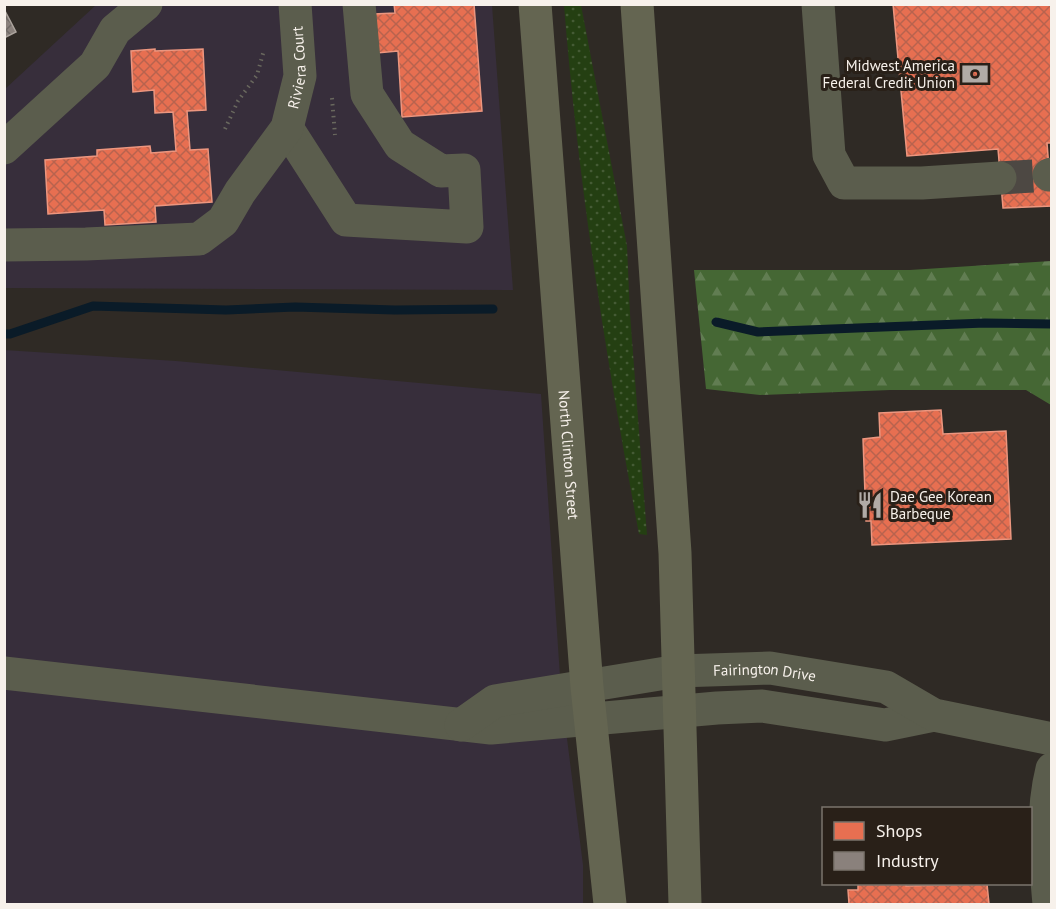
<svg xmlns="http://www.w3.org/2000/svg" width="1056" height="909" viewBox="0 0 1056 909" font-family="'PT Sans',sans-serif">
	<style>
		.commercial { fill: #372e3b }
		.green { fill: url(#green-dots) }
		.forest { fill: url(#forest-firs) }
		.shops { fill: url(#shops-cross-hatch); stroke: #ec967f; stroke-width: 1.5 }
		.industry { fill: url(#industry-cross-hatch); stroke: #aba39d; stroke-width: 1.5 }
		.lines { fill: none; stroke-linecap: round; stroke-linejoin: round }
		.stream { stroke: #0a1b28; stroke-width: 9 }
		.minor-tunnel { stroke: #4d4843; stroke-width: 33; stroke-dasharray: 33 16; stroke-linecap: butt }
		.path { stroke: #69685e; stroke-width: 4; stroke-dasharray: 1.5 4.5; stroke-linecap: butt }
		.minor { stroke: #5b5d4d; stroke-width: 33 }
		.major { stroke: #646551; stroke-width: 33 }
		.labels { text-anchor: middle; dominant-baseline: central; stroke-width: 6; stroke-linejoin: round; paint-order: stroke }
		.poi-label { font-size: 15px; fill: #f7f1eb; stroke: #292018; text-anchor: end }
		.street-label { font-size: 15px; fill: #f7f1eb; stroke: #292018 }
	</style>
	<defs>
		<pattern id="green-dots" width="8" height="8" patternUnits="userSpaceOnUse" patternTransform="scale(1.5)"><rect width="8" height="8" fill="#243f12"/><path d="M2 2h.1M6 6h.1" fill="none" stroke="#455b35" stroke-width="1.8" stroke-linecap="round"/></pattern>
		<pattern id="forest-firs" width="22" height="20" patternUnits="userSpaceOnUse" patternTransform="scale(1.5)"><rect width="22" height="20" fill="#456734"/><path d="M5 1l3.5 6h-7zM16 11l3.5 6h-7z" fill="#617d52"/></pattern>
		<pattern id="shops-cross-hatch" width="8" height="8" patternUnits="userSpaceOnUse" patternTransform="scale(1.5)"><rect width="8" height="8" fill="#e76f51"/><path d="M0 0l8 8M0 8l8-8" fill="none" stroke="#b8634e"/></pattern>
		<pattern id="industry-cross-hatch" width="8" height="8" patternUnits="userSpaceOnUse" patternTransform="scale(1.5)"><rect width="8" height="8" fill="#8a817c"/><path d="M0 0l8 8M0 8l8-8" fill="none" stroke="#706a66"/></pattern>
	</defs>
	<rect width="100%" height="100%" fill="#2f2a25"/>
	<!-- commercial -->
	<path class="commercial" d="M96 5H492L513 290 5 288V89Z
		M4 350 176 361 541 394 561 691 583 865V904H5Z"/>
	<!-- green -->
	<path class="green" d="M564 5H581L627 246 630 314 647 535 639 534C606 359 578 182 564 5Z"/>
	<!-- forest -->
	<path class="forest" d="M1051 261V405L1026 390H890L760 395 706 389 694 270H910Z"/>
	<!-- shops -->
	<path class="shops" d="M394 4H474L482 111 402 117 398 51 377 53 374 14 395 13Z
		M893 4H1052V143H1047L1052 206 1003 208 998 149 907 156Z
		M155 49V51L203 49 206 110 187 111 190 150 208 149 212 202 155 206 156 222 105 225 104 210 48 214 45 160 97 156V150L150 146 151 153 176 151 173 112 155 113 154 90 133 92 131 51Z
		M941 410 943 434 1006 431 1011 539 872 545 871 521H866L863 439 880 437 879 413Z
		M858 884H906V886L987 884 989 904H849L848 890H858Z"/>
	<!-- industry -->
	<path class="industry" d="M4 9 16 32 4 38Z"/>
	<g class="lines">
		<!-- stream -->
		<path class="stream" d="M716 322 758 332 985 323 1052 324
			M4 334H10L93 306 226 310 295 307 395 310 493 309"/>
		<!-- minor-tunnel -->
		<path class="minor-tunnel" d="M1000 178 1049 175"/>
		<!-- path -->
		<path class="path" d="M332 98 335 135
			M225 129 238 101 257 75 264 50"/>
		<!-- minor -->
		<g class="minor">
			<path d="M818 4 829 155 844 183H922L1000 178"/>
			<path d="M287 128 346 220 467 227 464 170 441 171 400 145 367 94 359 4"/>
			<path d="M4 148 95 65 115 30 146 4"/>
			<path d="M1049 175 1052 174"/>
			<path id="s1" d="M4 245 86 244 199 239 223 221 240 192 287 128 300 76 295 4"/>
			<path d="M4 673 491 728 717 708 762 706 885 725 934 715"/>
			<path id="s2" d="M461 725 495 701 678 671 770 668 886 687 934 715 1052 739"/>
			<path d="M1049 904C1045 860 1041 813 1052 769"/>
		</g>
		<!-- major -->
		<g class="major">
			<path id="s3" d="M535 4 587 687 610 904"/>
			<path d="M637 4 675 553 685 904"/>
		</g>
	</g>
	<!-- icons -->
	<defs>
		<symbol id="bank-bare" viewBox="-9 -9 18 18"><path d="M-6-4H6V4H-6ZM0-2.3a2.3 2.3 0 1 0 0 4.6a2.3 2.3 0 1 0 0-4.6Z" fill="#b1aba6" stroke="#292018" stroke-width="2.5" paint-order="stroke"/></symbol>
		<symbol id="restaurant-bare" viewBox="-9 -9 18 18"><path d="M-5-6h1v4h1v-4h1v4h1v-4h1v5L-1.5 .5V6h-2V.5L-5-1ZM5-6V6H3V1.5H1.5Q1.5-4 5-6Z" fill="#b1aba6" stroke="#292018" stroke-width="2.5" paint-order="stroke"/></symbol>
	</defs>
	<g fill-rule="evenodd">
		<use href="#bank-bare" x="956" y="55" width="38" height="38"/>
		<use href="#restaurant-bare" x="851" y="486" width="38" height="38"/>
	</g>
	<g class="labels">
		<!-- poi labels -->
		<g class="poi-label">
			<text x="955" y="65">Midwest America<tspan x="955" dy="17">Federal Credit Union</tspan></text>
			<text x="890" y="496" text-anchor="start">Dae Gee Korean<tspan x="890" dy="17">Barbeque</tspan></text>
		</g>
		<!-- street labels -->
		<g class="street-label">
			<text stroke="none"><textPath href="#s1" startOffset="400">Riviera Court</textPath></text>
			<text stroke="none"><textPath href="#s3" startOffset="452">North Clinton Street</textPath></text>
			<text stroke="none"><textPath href="#s2" startOffset="314">Fairington Drive</textPath></text>
		</g>
	</g>
	<!-- border -->
	<rect width="1056" height="909" fill="none" stroke="#f7f1eb" stroke-width="12"/>
	<!-- legend -->
	<rect x="822" y="807" width="210" height="78" fill="#292018" stroke="#7b746c" stroke-width="1.5"/>
	<rect x="834" y="822" width="30" height="18" fill="#e76f51" stroke="#7b746c" stroke-width="1.5"/>
	<text x="876" y="837" font-size="18" fill="#f7f1eb">Shops</text>
	<rect x="834" y="852" width="30" height="18" fill="#8a817c" stroke="#7b746c" stroke-width="1.5"/>
	<text x="876" y="867" font-size="18" fill="#f7f1eb">Industry</text>
</svg>
